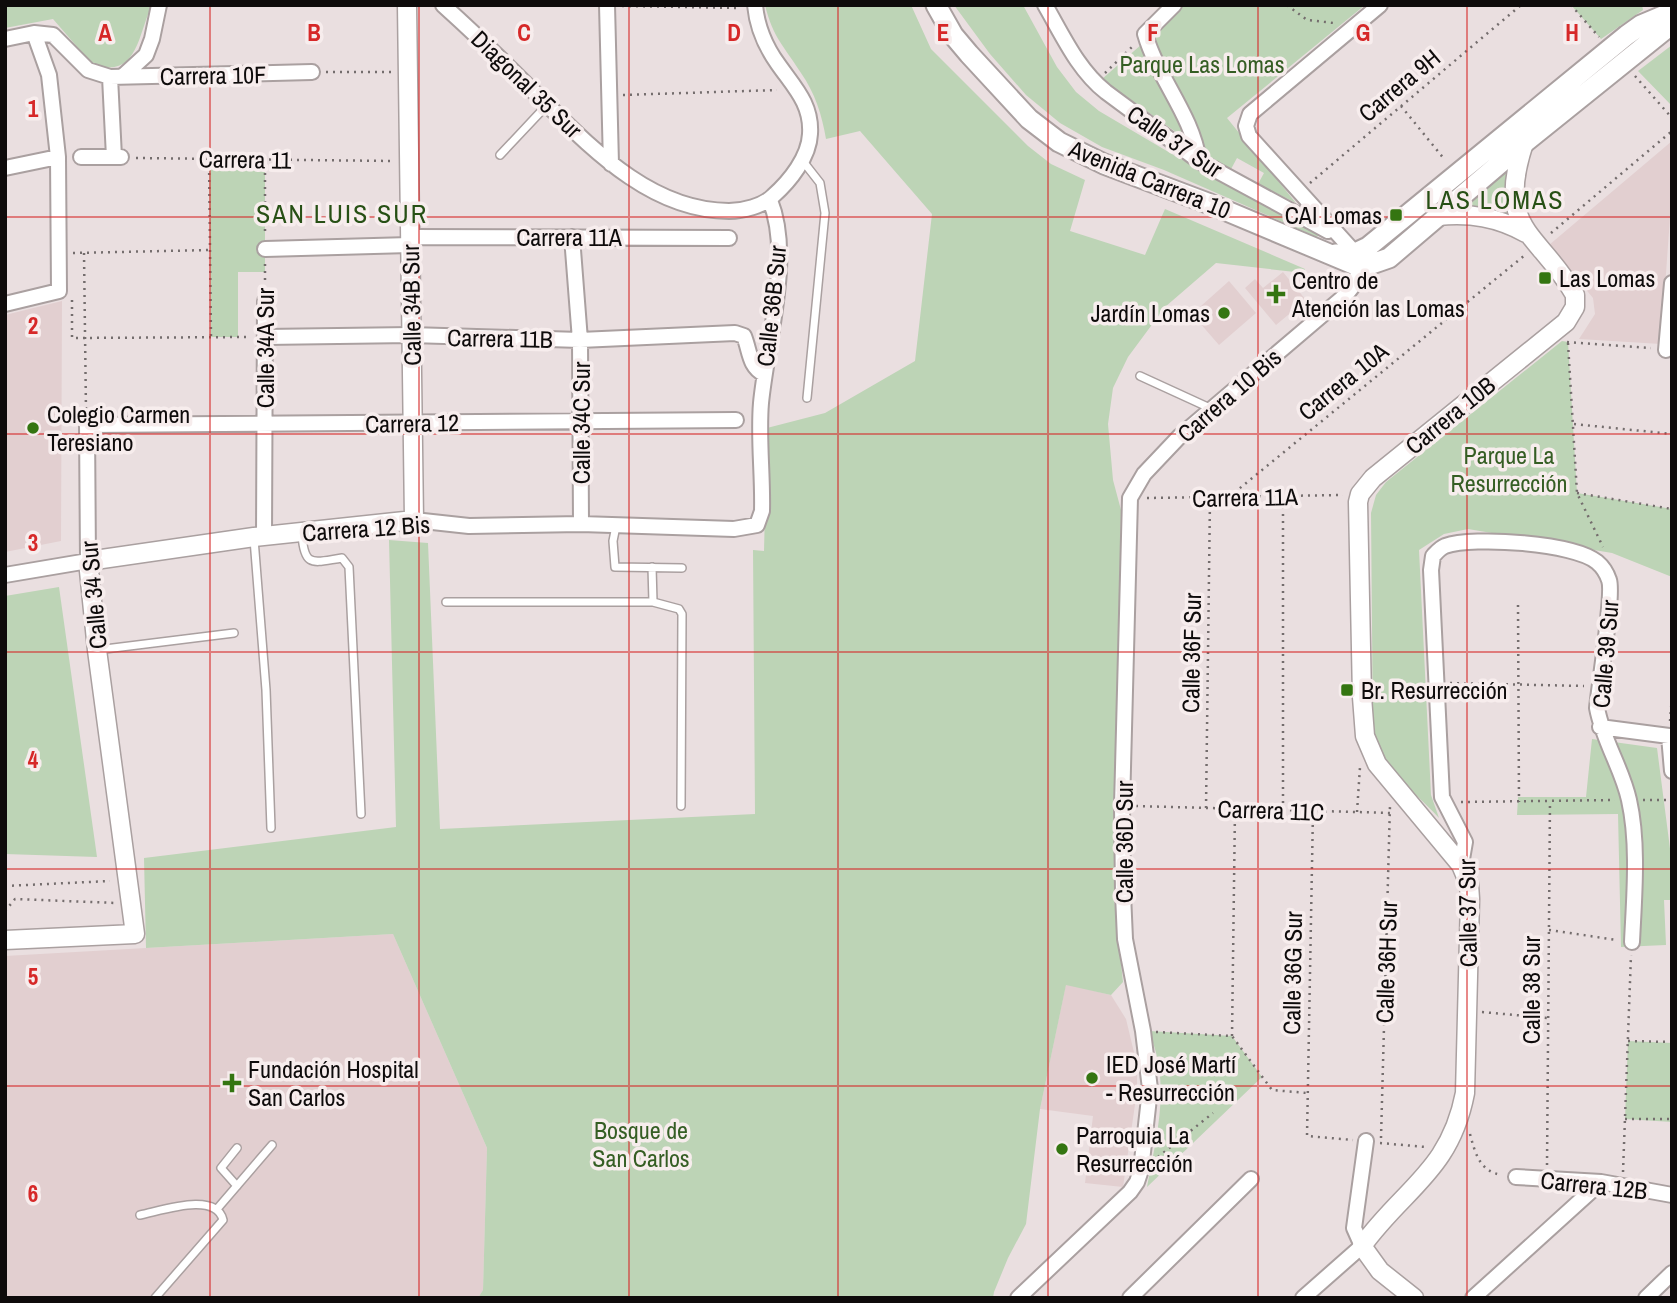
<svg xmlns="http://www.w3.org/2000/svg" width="1677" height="1303" viewBox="0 0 1677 1303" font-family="'Archivo Narrow',sans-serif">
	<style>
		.built { fill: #e2cfd0 }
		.green { fill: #bdd4b6 }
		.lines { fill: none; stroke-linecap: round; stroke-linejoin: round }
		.service-casing { stroke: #aaa0a0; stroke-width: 10 }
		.minor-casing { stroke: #aaa0a0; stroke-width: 18 }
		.tertiary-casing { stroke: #aaa0a0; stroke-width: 21 }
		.secondary-casing { stroke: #aaa0a0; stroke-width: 23 }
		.path { stroke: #746d6d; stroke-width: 2.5; stroke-dasharray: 2 5; stroke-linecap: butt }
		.service { stroke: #fff; stroke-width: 7 }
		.minor { stroke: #fff; stroke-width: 14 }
		.tertiary { stroke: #fff; stroke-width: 18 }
		.secondary { stroke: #fff; stroke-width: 19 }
		.grid { fill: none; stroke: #d62828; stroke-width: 2; stroke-opacity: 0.55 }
		.poi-dot { fill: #347511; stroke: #f7eded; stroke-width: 2.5 }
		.labels { text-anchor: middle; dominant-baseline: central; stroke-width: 7; stroke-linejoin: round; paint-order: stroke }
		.park-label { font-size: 24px; fill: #355e24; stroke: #f7eded }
		.street-label { font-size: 24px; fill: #0e0b0b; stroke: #f7eded }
		.poi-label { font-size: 24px; fill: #0e0b0b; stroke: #f7eded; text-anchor: start }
		.neighbourhood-label { font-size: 26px; letter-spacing: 2px; fill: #275015; stroke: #f7eded }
		.grid-label { font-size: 23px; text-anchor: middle; font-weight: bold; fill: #d62828; stroke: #f7eded; stroke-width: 7; stroke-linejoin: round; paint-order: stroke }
	</style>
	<rect width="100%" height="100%" fill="#eadfe0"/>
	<!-- built -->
	<path class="built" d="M1672 141V189L1661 344 1579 339 1595 314 1593 298 1549 245Z
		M1283 272 1306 300 1276 325 1245 288 1255 279 1263 288Z
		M1229 281 1256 313 1219 345 1192 314Z
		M62 301 61 541 5 552V315Z
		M393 934 487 1148 483 1290 478 1298H5V956Z
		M1066 984 1111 995 1126 1019 1137 1065V1091L1123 1187 1085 1183 1093 1116 1040 1109Z"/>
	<!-- green -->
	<path class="green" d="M5 5H152C138 33 138 81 92 64L53 19 5 28Z
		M765 5H911L931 49 1028 146 1051 164 1085 180 1070 231 1145 255 1165 209 1305 269 1304 273 1216 263 1165 307 1128 357 1113 388 1108 424 1113 480 1121 510 1114 899 1123 982 1111 995 1066 985 1040 1109 1026 1224 1008 1258 994 1292 993 1298H478L483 1290 487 1148 393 934 146 948 144 858 396 827 389 540 428 543 440 829 755 814 753 550 764 551 767 428 825 413 915 361 932 214 860 131 826 139C822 115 815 93 801 73 784 46 773 38 765 5Z
		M954 5H1023L1057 67 1076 92 1099 111 1177 157 1320 232 1317 237 1164 170 1102 147 1060 123 1026 95 990 54Z
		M1172 5H1365L1227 118 1296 203 1258 184 1264 173 1237 158 1230 171 1102 79 1150 37Z
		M1571 5H1642L1643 10 1601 39Z
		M1672 45V106L1638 71Z
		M209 159H265V272H238V337H211Z
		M1512 164 1516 222 1482 210 1465 207Z
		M1562 341 1568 342 1577 493 1672 509V577L1612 553 1468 529 1444 534 1419 550 1431 795 1439 818C1419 796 1381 767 1373 739L1371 513 1376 495 1386 482Z
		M59 587 97 857 5 854V596Z
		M1592 739 1657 748 1672 864V900H1664L1666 945 1621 947 1618 814 1517 815 1518 797H1586Z
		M1149 1031 1232 1036 1262 1077 1147 1187C1154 1149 1165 1107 1159 1068 1158 1056 1153 1043 1149 1031Z
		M1628 1041 1672 1043V1122L1625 1119Z"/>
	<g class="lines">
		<defs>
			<path id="service" d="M500 155 547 105
				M802 160 820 183 825 213 807 398
				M1140 376 1212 409
				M616 526 613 541 615 567 682 568
				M302 534C304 569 314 562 342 558L349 567 361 814
				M254 539 266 690 271 828
				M652 567 653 602
				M446 602H653L679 609 682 614 681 806
				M97 650 234 633
				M237 1186 221 1168 237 1148
				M217 1209 272 1145
				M140 1215C161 1211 216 1191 223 1220L155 1298"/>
			<path id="minor" d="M443 5C473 32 502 60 531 89 586 142 647 211 729 211 743 211 763 206 773 196 790 181 809 157 810 134 812 104 794 87 778 64 765 46 757 26 755 5
				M607 5 611 164
				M1045 5C1063 36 1078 70 1106 92L1199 161 1328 231
				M1174 5 1145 34C1158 79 1192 114 1199 161
				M5 39 34 33 53 35 88 70 110 77 312 72
				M123 76 146 55 152 39 159 5
				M110 77 114 157
				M81 157H121
				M5 168 58 157
				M410 237 729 238
				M572 237 580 340 581 524
				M265 249 410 245
				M5 304 59 291 58 157 49 75 34 33
				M265 337 411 335 580 340 735 333 744 336C750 351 749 367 764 374
				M1666 350 1672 283
				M414 520 469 526 581 524 734 529 757 525 762 511C763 475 758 438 761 403 767 341 793 257 770 200
				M264 536 265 301
				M5 575 88 561 87 425 736 420
				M1600 727 1669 736 1672 771
				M1461 865 1465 842 1442 797 1431 570 1433 556C1437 552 1440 548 1445 546 1474 536 1574 543 1597 562 1603 567 1607 574 1609 580 1614 593 1599 686 1597 708 1603 741 1622 768 1629 800 1639 844 1634 898 1632 942
				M1516 1177 1601 1182 1672 1195
				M1018 1298 1130 1192 1137 1182 1141 1170 1150 1089 1143 1031 1125 939 1123 894 1122 806 1130 498 1144 474 1180 436 1341 299C1355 287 1364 272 1355 253L1249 136 1246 126 1250 114 1380 5
				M1130 1298 1251 1179
				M1303 1298 1362 1246 1354 1228 1366 1141
				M1473 1298 1601 1182
				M1646 1298 1672 1273"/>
			<path id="tertiary" d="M1438 216C1471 213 1497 217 1526 233
				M5 940 135 934 97 650 88 561 254 537 414 520 407 5
				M1414 1298 1380 1271 1362 1246C1404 1188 1450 1171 1465 1093L1470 899 1469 884 1461 865 1377 764 1365 736 1362 697 1358 502 1360 494 1373 478 1566 322 1575 307V295C1538 231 1495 231 1524 143"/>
			<path id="secondary" d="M936 5 953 35 969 54 1029 119 1059 142 1104 164 1210 204 1353 264 1366 266 1389 258 1524 143 1672 24
				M1335 254H1353L1368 247 1627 35 1641 25 1672 12"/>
		</defs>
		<!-- service casing -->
		<use href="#service" class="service-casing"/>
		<!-- minor casing -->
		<use href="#minor" class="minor-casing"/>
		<!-- tertiary casing -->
		<use href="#tertiary" class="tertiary-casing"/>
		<!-- secondary casing -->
		<use href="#secondary" class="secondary-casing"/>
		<!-- path -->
		<path class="path" d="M1287 5 1307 20 1334 23
			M1571 5 1599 37
			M622 6 741 8
			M326 72H393
			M1105 73 1133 46
			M1635 76 1672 118
			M623 95 777 90
			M1401 106 1445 160
			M136 158 392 161
			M209 159 211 337
			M265 159V233
			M1310 183 1521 5
			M1551 233 1672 131
			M73 253 210 250
			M84 253 86 411
			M265 264V285
			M72 300V338L251 337
			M1567 342 1651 348
			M1568 343 1577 493 1603 547
			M1574 424 1672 434
			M1577 493 1672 509
			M1229 497 1525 255
			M1147 498 1343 495
			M1518 605 1519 802
			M1450 683 1584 686
			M1670 721 1672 696
			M1643 800H1672
			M1461 802 1615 800
			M1136 806 1392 813
			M1206 808 1210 498
			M1283 810V496
			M1313 811 1307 1136 1353 1140
			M1357 812 1360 767
			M5 886 110 881
			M5 911 15 899 116 903
			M1549 930 1617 940
			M1482 1012 1548 1018
			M1156 1032 1232 1036 1272 1090 1307 1093
			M1232 1036 1235 809
			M1628 1041 1672 1042
			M1625 1119H1672
			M1470 1134C1475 1153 1480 1172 1502 1175
			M1381 1138 1390 805
			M1380 1143 1426 1147
			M1158 1157 1213 1113
			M1547 1165 1550 801
			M1623 1172 1631 955"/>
		<!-- service -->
		<use href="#service" class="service"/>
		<!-- minor -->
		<use href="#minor" class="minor"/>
		<!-- tertiary -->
		<use href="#tertiary" class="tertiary"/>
		<!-- secondary -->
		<use href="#secondary" class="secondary"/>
	</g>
	<!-- grid -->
	<path class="grid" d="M210 5V1298M419 5V1298M629 5V1298M838 5V1298M1048 5V1298M1258 5V1298M1467 5V1298M5 217H1672M5 434H1672M5 652H1672M5 869H1672M5 1086H1672"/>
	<!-- markers -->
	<g class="poi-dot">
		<rect x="1389" y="208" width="14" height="14" rx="3.5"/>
		<rect x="1538" y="271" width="14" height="14" rx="3.5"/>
		<path d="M1272.5 283.5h7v7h7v7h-7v7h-7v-7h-7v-7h7z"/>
		<circle cx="1224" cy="313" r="7"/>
		<circle cx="33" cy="428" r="7"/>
		<rect x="1340" y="683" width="14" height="14" rx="3.5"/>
		<circle cx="1092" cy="1078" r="7"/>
		<path d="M228.5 1072.5h7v7h7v7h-7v7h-7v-7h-7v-7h7z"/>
		<circle cx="1062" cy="1149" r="7"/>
	</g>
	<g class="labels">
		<!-- park labels -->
		<g class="park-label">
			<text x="1202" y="64">Parque Las Lomas</text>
			<text x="1509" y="455">Parque La<tspan x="1509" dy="28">Resurrección</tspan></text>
			<text x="641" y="1130">Bosque de<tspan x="641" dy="28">San Carlos</tspan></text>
		</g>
		<!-- street labels -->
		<g class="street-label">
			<text transform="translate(213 75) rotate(-1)">Carrera 10F</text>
			<text transform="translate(527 84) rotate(44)">Diagonal 35 Sur</text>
			<text transform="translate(1399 85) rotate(-40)">Carrera 9H</text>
			<text transform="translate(1175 141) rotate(34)">Calle 37 Sur</text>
			<text transform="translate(245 159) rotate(1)">Carrera 11</text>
			<text transform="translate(1150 179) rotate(22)">Avenida Carrera 10</text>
			<text x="569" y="237">Carrera 11A</text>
			<text transform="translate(411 305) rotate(-91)">Calle 34B Sur</text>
			<text transform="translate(771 306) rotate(-84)">Calle 36B Sur</text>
			<text transform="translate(500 338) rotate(1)">Carrera 11B</text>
			<text transform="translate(265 348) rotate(-90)">Calle 34A Sur</text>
			<text transform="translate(1343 381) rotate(-39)">Carrera 10A</text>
			<text transform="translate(1229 395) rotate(-41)">Carrera 10 Bis</text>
			<text transform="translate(1450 415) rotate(-39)">Carrera 10B</text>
			<text transform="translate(412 423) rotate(-1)">Carrera 12</text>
			<text transform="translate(581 423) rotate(-90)">Calle 34C Sur</text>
			<text transform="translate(1245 497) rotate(-1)">Carrera 11A</text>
			<text transform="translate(366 528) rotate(-4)">Carrera 12 Bis</text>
			<text transform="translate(93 595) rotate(-95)">Calle 34 Sur</text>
			<text transform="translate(1191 653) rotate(-89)">Calle 36F Sur</text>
			<text transform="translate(1605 654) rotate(-85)">Calle 39 Sur</text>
			<text transform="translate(1271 810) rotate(2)">Carrera 11C</text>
			<text transform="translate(1124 842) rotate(-90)">Calle 36D Sur</text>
			<text transform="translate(1467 913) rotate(-91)">Calle 37 Sur</text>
			<text transform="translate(1386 962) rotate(-88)">Calle 36H Sur</text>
			<text transform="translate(1292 973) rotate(-89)">Calle 36G Sur</text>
			<text transform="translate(1531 990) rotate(-90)">Calle 38 Sur</text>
			<text transform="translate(1594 1185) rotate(6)">Carrera 12B</text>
		</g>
		<!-- poi labels -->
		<g class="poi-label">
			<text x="1382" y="215" text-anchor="end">CAI Lomas</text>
			<text x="1559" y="278">Las Lomas</text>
			<text x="1292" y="280">Centro de<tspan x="1292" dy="28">Atención las Lomas</tspan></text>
			<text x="1210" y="313" text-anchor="end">Jardín Lomas</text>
			<text x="47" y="414">Colegio Carmen<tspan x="47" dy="28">Teresiano</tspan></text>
			<text x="1361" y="690">Br. Resurrección</text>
			<text x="1106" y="1064">IED José Martí<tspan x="1106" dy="28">- Resurrección</tspan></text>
			<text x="248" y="1069">Fundación Hospital<tspan x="248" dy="28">San Carlos</tspan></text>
			<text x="1076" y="1135">Parroquia La<tspan x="1076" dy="28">Resurrección</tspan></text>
		</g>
		<!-- neighbourhood labels -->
		<g class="neighbourhood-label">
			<text x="1495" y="199">LAS LOMAS</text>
			<text x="342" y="213">SAN LUIS SUR</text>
		</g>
	</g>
	<g class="grid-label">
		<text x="105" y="41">A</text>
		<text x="314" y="41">B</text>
		<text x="524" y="41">C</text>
		<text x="734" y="41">D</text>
		<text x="943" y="41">E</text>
		<text x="1153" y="41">F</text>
		<text x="1363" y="41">G</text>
		<text x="1572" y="41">H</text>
		<text x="33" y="117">1</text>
		<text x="33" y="334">2</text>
		<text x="33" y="551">3</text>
		<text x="33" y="768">4</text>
		<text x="33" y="985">5</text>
		<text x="33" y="1202">6</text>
	</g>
	<!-- border -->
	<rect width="1677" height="1303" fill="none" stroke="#0e0b0b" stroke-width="14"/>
</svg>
